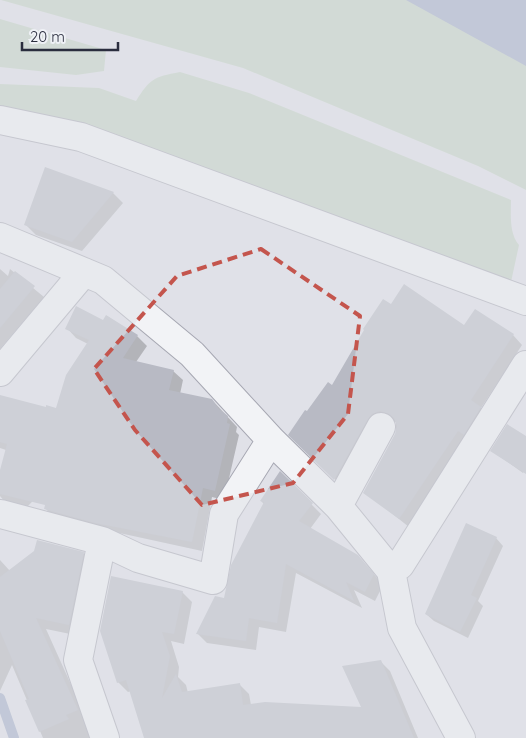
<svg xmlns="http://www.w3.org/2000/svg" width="526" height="738" viewBox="0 0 526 738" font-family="Quicksand,sans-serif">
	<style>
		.green { fill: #c2d1c2 }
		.water { fill: #9da8c5 }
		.shadow { fill: #0003 }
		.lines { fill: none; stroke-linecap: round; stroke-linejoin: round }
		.stream { stroke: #9da8c5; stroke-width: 10 }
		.building { fill: #b8bac4 }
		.minor-casing { stroke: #a6a7b2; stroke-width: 30 }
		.minor { stroke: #f2f3f6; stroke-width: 28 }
		.marked { fill: none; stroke: #c4554d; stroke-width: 4; stroke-dasharray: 10 6; stroke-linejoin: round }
	</style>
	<rect width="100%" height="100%" fill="#e0e1e8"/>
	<!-- green -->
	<path class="green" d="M1 0H498L526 10V190L478 166 243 68Z
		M0 19 106 50 104 71 76 75 0 67Z
		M180 72 249 93 511 200C511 215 509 233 519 245L511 282 62 121 15 108 0 107V84L99 88 136 101C150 79 153 77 180 72Z"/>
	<!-- water -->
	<path class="water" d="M406 0H526V66Z"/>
	<!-- shadow -->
	<path class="shadow" d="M46 169 113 193 123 203 82 251 36 235 26 225Z
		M0 269 8 276 10 269 44 297 0 349Z
		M391 306 465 327 513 335 522 345 481 408 490 417 409 527 365 492 396 434V422L390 420 344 488 290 435 333 386Z
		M107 316 137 336 147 346 136 362 173 371 183 380 180 394 212 400 237 427 236 432 239 435 224 500 212 497 202 551 55 519 46 509 53 480 27 507 5 502 0 496V475L6 450 0 448V397L46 409H56L88 344 76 338 67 328 103 321Z
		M526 437V468L523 473 492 451Z
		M280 473 321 514 310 529 368 567 383 585 375 601 354 590 362 608 296 573 286 632 259 627 256 650 207 643 198 634 225 599 264 504 261 501Z
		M496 538 503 546 478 601 483 606 468 638 434 621 426 614Z
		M83 553 95 565 80 636 46 629 95 738H43L12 665 0 691V560L10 571Z
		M182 592 192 602 184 644 171 641 179 667 178 677 186 685 188 693 239 684 249 694 251 705 363 709 380 661 390 671 418 738H145L131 691 128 692 118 682Z"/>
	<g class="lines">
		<!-- stream -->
		<path class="stream" d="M0 698 14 738"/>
	</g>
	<!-- building -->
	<path class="building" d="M45 167 114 192 72 242 24 225Z
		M15 271 35 286 0 328V289Z
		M404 284 464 325 475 309 514 334 471 400 481 407 464 435 458 431 399 519 363 493 395 434 397 426 394 418 389 414 380 411 372 414 368 419 334 480 288 435 305 410 307 411 328 382 332 385 364 330 363 329 383 299 391 304Z
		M76 306 103 320 106 315 138 335 123 358 174 370 169 390 212 399 219 409 228 416 227 423 230 424 215 491 203 488 192 542 95 523 44 509 45 505 0 494V470L7 444 0 442V395L46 407V405L56 408 66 375 89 340 65 329Z
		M507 424 526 436V474L490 451Z
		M280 471 313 503 299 521 358 555 374 574 365 592 346 582 354 601 286 564 277 623 249 618 246 641 196 634 215 596 224 598 231 565 264 502 260 501Z
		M466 523 497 537 471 595 477 598 460 632 425 614Z
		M37 540 84 552 69 625 36 618 78 710 66 715 69 719 39 732 25 700 29 699 0 631V577L34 551Z
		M111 576 183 591 174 634 162 632 170 656 162 698 176 674 182 692 240 683 243 705 265 702 361 707 342 666 381 660 414 738H144L126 680 117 683 100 631Z"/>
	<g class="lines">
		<defs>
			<path id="minor" d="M0 120 81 137 526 301
				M0 237 103 280 192 354 271 440 338 506 391 571 402 628 461 738
				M0 372 84 272
				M338 506 381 427
				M1 514 102 541
				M391 571 400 565 526 365
				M105 738 78 660 102 541 138 558 213 580 224 514 271 440"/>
		</defs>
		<!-- minor casing -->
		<use href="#minor" class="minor-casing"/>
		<!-- minor -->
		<use href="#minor" class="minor"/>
	</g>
	<!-- marked area -->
	<path d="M0 0H526V738H0ZM261 249 360 316 348 414 293 483 202 505 135 430 94 369 177 276Z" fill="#e0e1e8" fill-opacity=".55" fill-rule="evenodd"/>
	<path class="marked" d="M261 249 360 316 348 414 293 483 202 505 135 430 94 369 177 276Z"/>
	<!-- scale -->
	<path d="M22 42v8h96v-8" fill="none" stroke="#2a2d3e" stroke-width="2.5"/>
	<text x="30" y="42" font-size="15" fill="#2a2d3e" stroke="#eff1f6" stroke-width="4" paint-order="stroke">20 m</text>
</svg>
